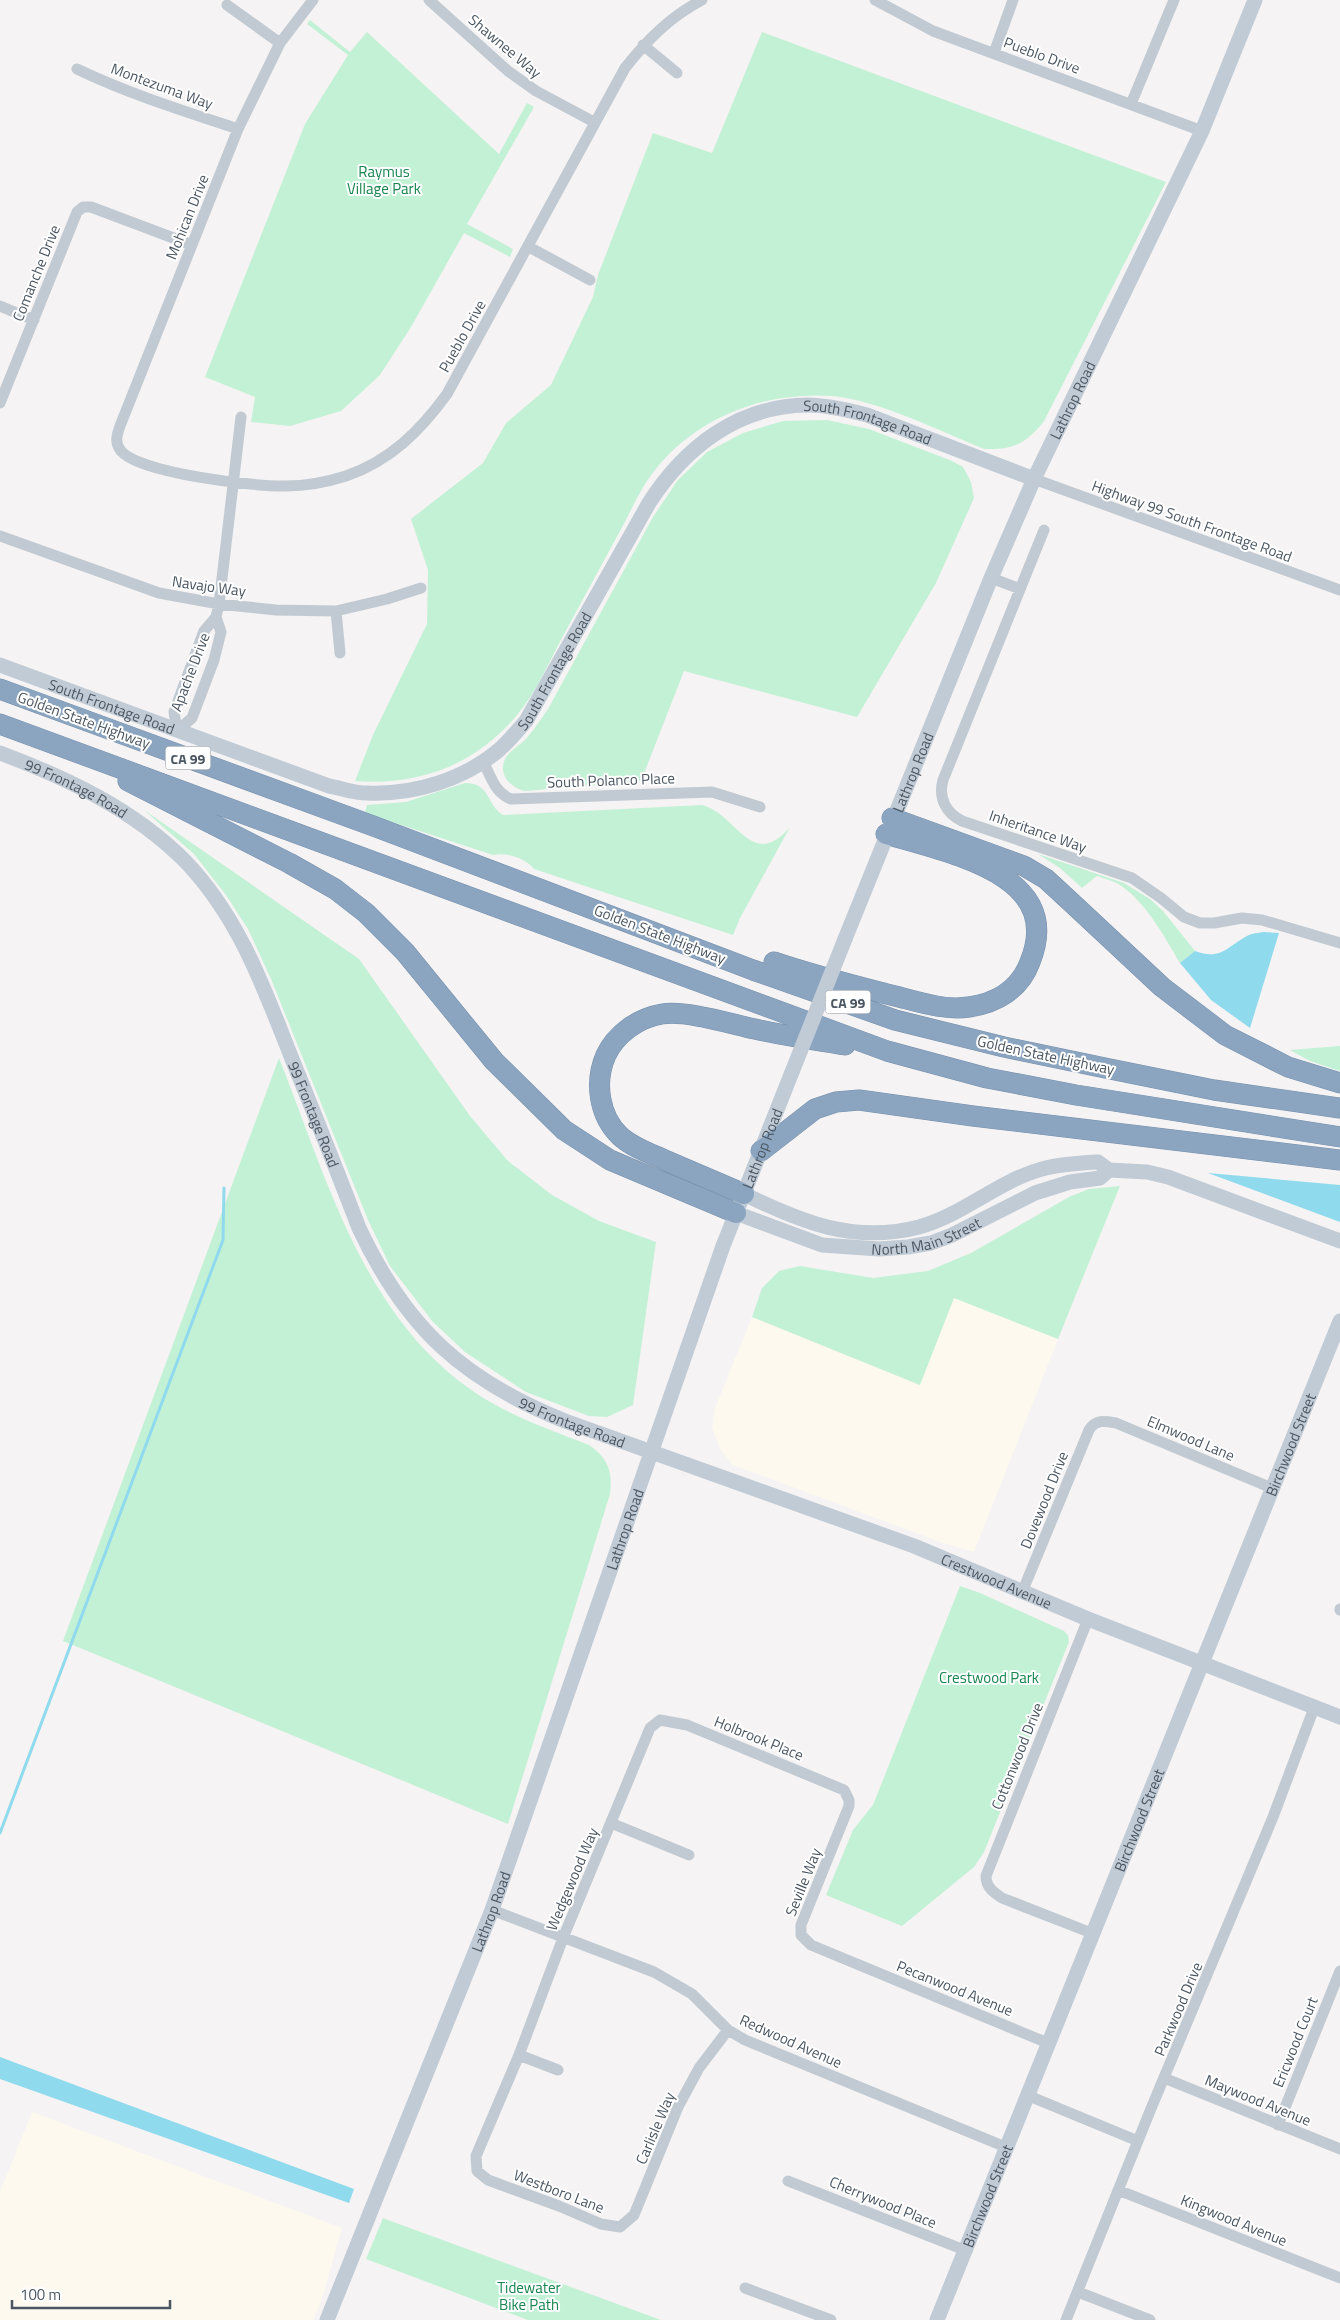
<svg xmlns="http://www.w3.org/2000/svg" width="1340" height="2320" viewBox="0 0 1340 2320" font-family="'Titillium Web',sans-serif">
	<style>
		.commercial { fill: #fdf9ef }
		.green { fill: #c3f1d5 }
		.water { fill: #90daee }
		.lines { fill: none; stroke-linecap: round; stroke-linejoin: round }
		.stream { stroke: #90daee; stroke-width: 3 }
		.highway-casing { stroke: #7690ad; stroke-width: 21 }
		.street { stroke: #c1cad2; stroke-width: 11 }
		.secondary { stroke: #c1cbd6; stroke-width: 15 }
		.highway { stroke: #8ba5c1; stroke-width: 20 }
		.secondary-bridge { stroke: #c1cbd6; stroke-width: 15 }
		.labels { text-anchor: middle; dominant-baseline: central; stroke-width: 4; stroke-linejoin: round; paint-order: stroke }
		.shield { fill: #fff; stroke: #808990; stroke-width: 1 }
		.shield-label { font-size: 14px; font-weight: bold; fill: #4a5661 }
		.street-label { font-size: 15px; fill: #4a5661; stroke: #fff }
		.park-label { font-size: 15px; fill: #17864f; stroke: #fff }
	</style>
	<rect width="100%" height="100%" fill="#f5f3f3"/>
	<!-- commercial -->
	<path class="commercial" d="M954 1298 1058 1339 974 1552 943 1543 733 1465 720 1449 712 1428 715 1408 752 1317 919 1385Z
		M32 2112 342 2228 321 2302 313 2320H0V2192Z"/>
	<!-- green -->
	<path class="green" d="M310 20 350 52 367 32 499 154 527 103 534 107 467 224 513 249 510 257 464 233 411 327 380 375 341 411 290 426 251 422 255 397 205 377 305 124 348 55 307 24Z
		M762 32 1166 182 1044 421C1026 444 1013 450 984 449 940 431 878 400 832 396 765 391 697 417 655 470 641 487 631 511 620 531 601 566 582 601 563 636 549 662 536 693 517 715 475 765 419 786 355 781L373 735 427 624 428 570 411 519 483 463 506 423 551 385 593 297 598 275 653 133 712 153Z
		M827 420 869 429 952 461 963 467 971 482 974 498 936 583 857 717 684 671 641 781 525 791C509 787 496 772 507 756 513 748 524 743 530 734 537 726 542 717 548 709L653 517 678 480 707 452 743 433 783 421Z
		M465 783C491 783 486 805 503 815L702 805C737 814 752 872 790 827L740 918 733 935 534 869C526 858 506 852 493 855L365 813 367 805 406 802Z
		M144 810 359 959 470 1116 508 1161 552 1195 599 1221 656 1242 633 1405 607 1417 589 1416 526 1392 465 1352 433 1322 390 1266 368 1220 271 979 248 929 226 895 194 854Z
		M1038 854 1124 883 1150 899 1163 911 1195 951 1180 963C1164 936 1148 906 1123 887 1116 881 1105 879 1097 876L1082 888 1060 868Z
		M1340 1046V1071L1310 1061 1290 1050Z
		M279 1058C328 1181 365 1325 485 1399 518 1419 553 1431 589 1445 608 1458 613 1472 610 1494L508 1824 63 1641Z
		M1120 1186 1058 1339 954 1298 920 1385 752 1317 762 1288 779 1271 800 1266 873 1278 928 1271 971 1253 1069 1197 1089 1189Z
		M960 1586 980 1593 1064 1631 1068 1635 1069 1642 984 1852 974 1867 902 1926 826 1895 853 1830 873 1805Z
		M383 2218 388 2220 661 2320H528L366 2259Z"/>
	<!-- water -->
	<path class="water" d="M1264 932 1279 933 1250 1028 1211 1000 1180 963 1195 951C1222 961 1227 946 1249 935 1253 933 1259 933 1264 932Z
		M1208 1173 1340 1185V1222Z
		M0 2057 354 2189 349 2203 0 2079Z"/>
	<g class="lines">
		<!-- stream -->
		<path class="stream" d="M0 1833 223 1240 224 1188"/>
		<defs>
			<path id="highway" d="M0 689 376 827 753 970 895 1020 1004 1047 1110 1069 1214 1090 1340 1108
				M0 724 887 1051 987 1078 1076 1095 1340 1137
				M128 781 289 863 335 889 366 913 405 952 494 1061 564 1130 610 1160 736 1213
				M892 818 1024 866 1046 879 1072 903 1162 987 1225 1035 1288 1067 1340 1083
				M774 962C812 975 852 985 891 995 916 1001 943 1011 969 1007 997 1003 1020 989 1030 962 1066 873 947 853 886 834
				M761 1151 815 1109 836 1102 859 1100 973 1116 1340 1160
				M744 1194C718 1183 693 1172 667 1161 652 1154 633 1148 620 1136 599 1116 594 1082 606 1055 616 1034 638 1018 662 1014 686 1010 731 1024 755 1029 785 1036 815 1040 845 1045"/>
		</defs>
		<!-- highway casing -->
		<use href="#highway" class="highway-casing"/>
		<!-- street -->
		<path class="street" d="M313 0 280 43 238 129 120 426C117 435 114 442 121 451 139 473 256 487 286 486 306 486 327 482 346 476 390 461 420 431 447 394L625 68C648 39 670 17 702 0
			M429 0 508 71 536 91 594 122
			M875 0 933 31 1202 131
			M227 5 280 43
			M643 45 677 73
			M994 53 1013 0
			M77 69C129 94 184 111 238 129
			M1131 104 1174 0
			M529 247 590 280
			M0 306 34 320
			M0 403 77 212 83 207H91L192 245
			M1034 479 1340 590
			M1044 530 943 780C938 798 946 813 962 821L1132 878 1161 898 1184 917 1200 923H1214L1242 918 1262 920 1340 943
			M0 536 159 593 219 604 276 610 336 611 387 599 421 588
			M991 578 1020 589
			M336 611 340 653
			M177 731 174 712 204 631 216 617 219 604 241 417
			M177 731 192 718 214 660 221 632 216 617
			M483 761C491 777 495 793 511 799L712 792 760 807
			M1023 1590 1089 1430C1096 1419 1105 1421 1116 1423L1274 1489
			M1340 1609V1610
			M1088 1619 986 1876C986 1887 993 1892 1002 1898L1094 1934
			M611 1823 689 1855
			M492 1910 654 1972 692 1994 728 2030 745 2040 1008 2148
			M728 2030 699 2068 678 2107 634 2215 620 2227 601 2224 559 2206 488 2180 477 2171 476 2156 519 2055 563 1938 650 1728 660 1720 687 1725 844 1790 849 1800V1806L801 1925V1935L811 1945 1050 2044
			M519 2055 558 2070
			M1164 2078 1340 2149
			M1029 2096 1138 2141
			M1278 2125 1340 1971
			M788 2181 967 2251
			M1118 2190 1340 2278
			M745 2288 831 2320
			M1078 2292 1150 2320
			M1066 2320 1150 2111 1273 1817 1314 1708"/>
		<!-- secondary -->
		<g class="secondary">
			<path id="s1" d="M0 665 329 786C341 788 354 793 367 793 413 795 464 780 500 749 509 741 518 730 526 721L649 503C685 447 738 406 807 405 827 405 848 410 867 415L1034 479"/>
			<path id="s2" d="M0 753C67 778 133 809 185 861 239 917 264 988 292 1059 315 1115 337 1171 359 1228 406 1328 463 1380 565 1421L914 1546 1088 1619 1340 1717"/>
			<path id="s3" d="M845 939 991 578 1034 479 1202 131 1255 0"/>
			<path d="M744 1194C801 1222 854 1244 919 1227 963 1215 998 1181 1042 1169 1060 1164 1080 1163 1098 1162L1109 1170 1147 1172 1168 1177 1340 1241"/>
			<path id="s4" d="M736 1213 822 1245 879 1249 908 1247 931 1243 952 1235 1035 1193 1070 1182 1100 1178 1109 1170"/>
			<path id="s5" d="M327 2320 492 1910 723 1246 792 1072"/>
			<path id="s6" d="M937 2320 1340 1321"/>
		</g>
		<!-- highway -->
		<use href="#highway" class="highway"/>
		<!-- secondary-bridge -->
		<path class="secondary-bridge" d="M792 1072 845 939"/>
	</g>
	<g class="labels">
		<!-- shield labels -->
		<g class="shield">
			<rect x="165.5" y="746.5" width="45" height="23" rx="4"/>
			<rect x="825.5" y="990.5" width="45" height="23" rx="4"/>
		</g>
		<g class="shield-label">
			<text x="188" y="758">CA 99</text>
			<text x="848" y="1002">CA 99</text>
		</g>
		<!-- street labels -->
		<g class="street-label">
			<text transform="translate(505 46) rotate(40)">Shawnee Way</text>
			<text transform="translate(1042 55) rotate(20)">Pueblo Drive</text>
			<text transform="translate(162 86) rotate(20)">Montezuma Way</text>
			<text transform="translate(187 217) rotate(-68)">Mohican Drive</text>
			<text transform="translate(36 273) rotate(-68)">Comanche Drive</text>
			<text transform="translate(462 336) rotate(-61)">Pueblo Drive</text>
			<text stroke="none"><textPath href="#s3" startOffset="585">Lathrop Road</textPath></text>
			<text stroke="none"><textPath href="#s1" startOffset="1078">South Frontage Road</textPath></text>
			<text transform="translate(1192 521) rotate(20)">Highway 99 South Frontage Road</text>
			<text transform="translate(209 586) rotate(8)">Navajo Way</text>
			<text stroke="none"><textPath href="#s1" startOffset="628">South Frontage Road</textPath></text>
			<text transform="translate(190 672) rotate(-69)">Apache Drive</text>
			<text stroke="none"><textPath href="#s1" startOffset="119">South Frontage Road</textPath></text>
			<text transform="translate(84 720) rotate(20)">Golden State Highway</text>
			<text stroke="none"><textPath href="#s3" startOffset="180">Lathrop Road</textPath></text>
			<text transform="translate(611 780) rotate(-2)">South Polanco Place</text>
			<text stroke="none"><textPath href="#s2" startOffset="84">99 Frontage Road</textPath></text>
			<text transform="translate(1038 831) rotate(19)">Inheritance Way</text>
			<text transform="translate(660 934) rotate(21)">Golden State Highway</text>
			<text transform="translate(1046 1055) rotate(12)">Golden State Highway</text>
			<text stroke="none"><textPath href="#s2" startOffset="502">99 Frontage Road</textPath></text>
			<text stroke="none"><textPath href="#s5" startOffset="1250">Lathrop Road</textPath></text>
			<text stroke="none"><textPath href="#s4" startOffset="198">North Main Street</textPath></text>
			<text stroke="none"><textPath href="#s2" startOffset="922">99 Frontage Road</textPath></text>
			<text transform="translate(1191 1438) rotate(23)">Elmwood Lane</text>
			<text stroke="none"><textPath href="#s6" startOffset="944">Birchwood Street</textPath></text>
			<text transform="translate(1044 1500) rotate(-68)">Dovewood Drive</text>
			<text stroke="none"><textPath href="#s5" startOffset="845">Lathrop Road</textPath></text>
			<text stroke="none"><textPath href="#s2" startOffset="1375">Crestwood Avenue</textPath></text>
			<text transform="translate(759 1738) rotate(22)">Holbrook Place</text>
			<text transform="translate(1017 1756) rotate(-68)">Cottonwood Drive</text>
			<text stroke="none"><textPath href="#s6" startOffset="539">Birchwood Street</textPath></text>
			<text transform="translate(572 1879) rotate(-67)">Wedgewood Way</text>
			<text transform="translate(803 1882) rotate(-68)">Seville Way</text>
			<text stroke="none"><textPath href="#s5" startOffset="440">Lathrop Road</textPath></text>
			<text transform="translate(955 1988) rotate(22)">Pecanwood Avenue</text>
			<text transform="translate(1178 2009) rotate(-67)">Parkwood Drive</text>
			<text transform="translate(791 2041) rotate(24)">Redwood Avenue</text>
			<text transform="translate(1295 2042) rotate(-68)">Ericwood Court</text>
			<text transform="translate(1258 2100) rotate(22)">Maywood Avenue</text>
			<text transform="translate(655 2128) rotate(-67)">Carlisle Way</text>
			<text transform="translate(559 2191) rotate(21)">Westboro Lane</text>
			<text stroke="none"><textPath href="#s6" startOffset="134">Birchwood Street</textPath></text>
			<text transform="translate(883 2202) rotate(22)">Cherrywood Place</text>
			<text transform="translate(1234 2220) rotate(22)">Kingwood Avenue</text>
		</g>
		<!-- park labels -->
		<g class="park-label">
			<text x="384" y="171">Raymus<tspan x="384" dy="17">Village Park</tspan></text>
			<text x="989" y="1677">Crestwood Park</text>
			<text x="529" y="2287">Tidewater<tspan x="529" dy="17">Bike Path</tspan></text>
		</g>
	</g>
	<!-- scale -->
	<path d="M12 2300v8h158v-8" fill="none" stroke="#4a5661" stroke-width="2.5"/>
	<text x="20" y="2300" font-size="15" fill="#4a5661" stroke="#ffffff" stroke-width="4" paint-order="stroke">100 m</text>
</svg>
